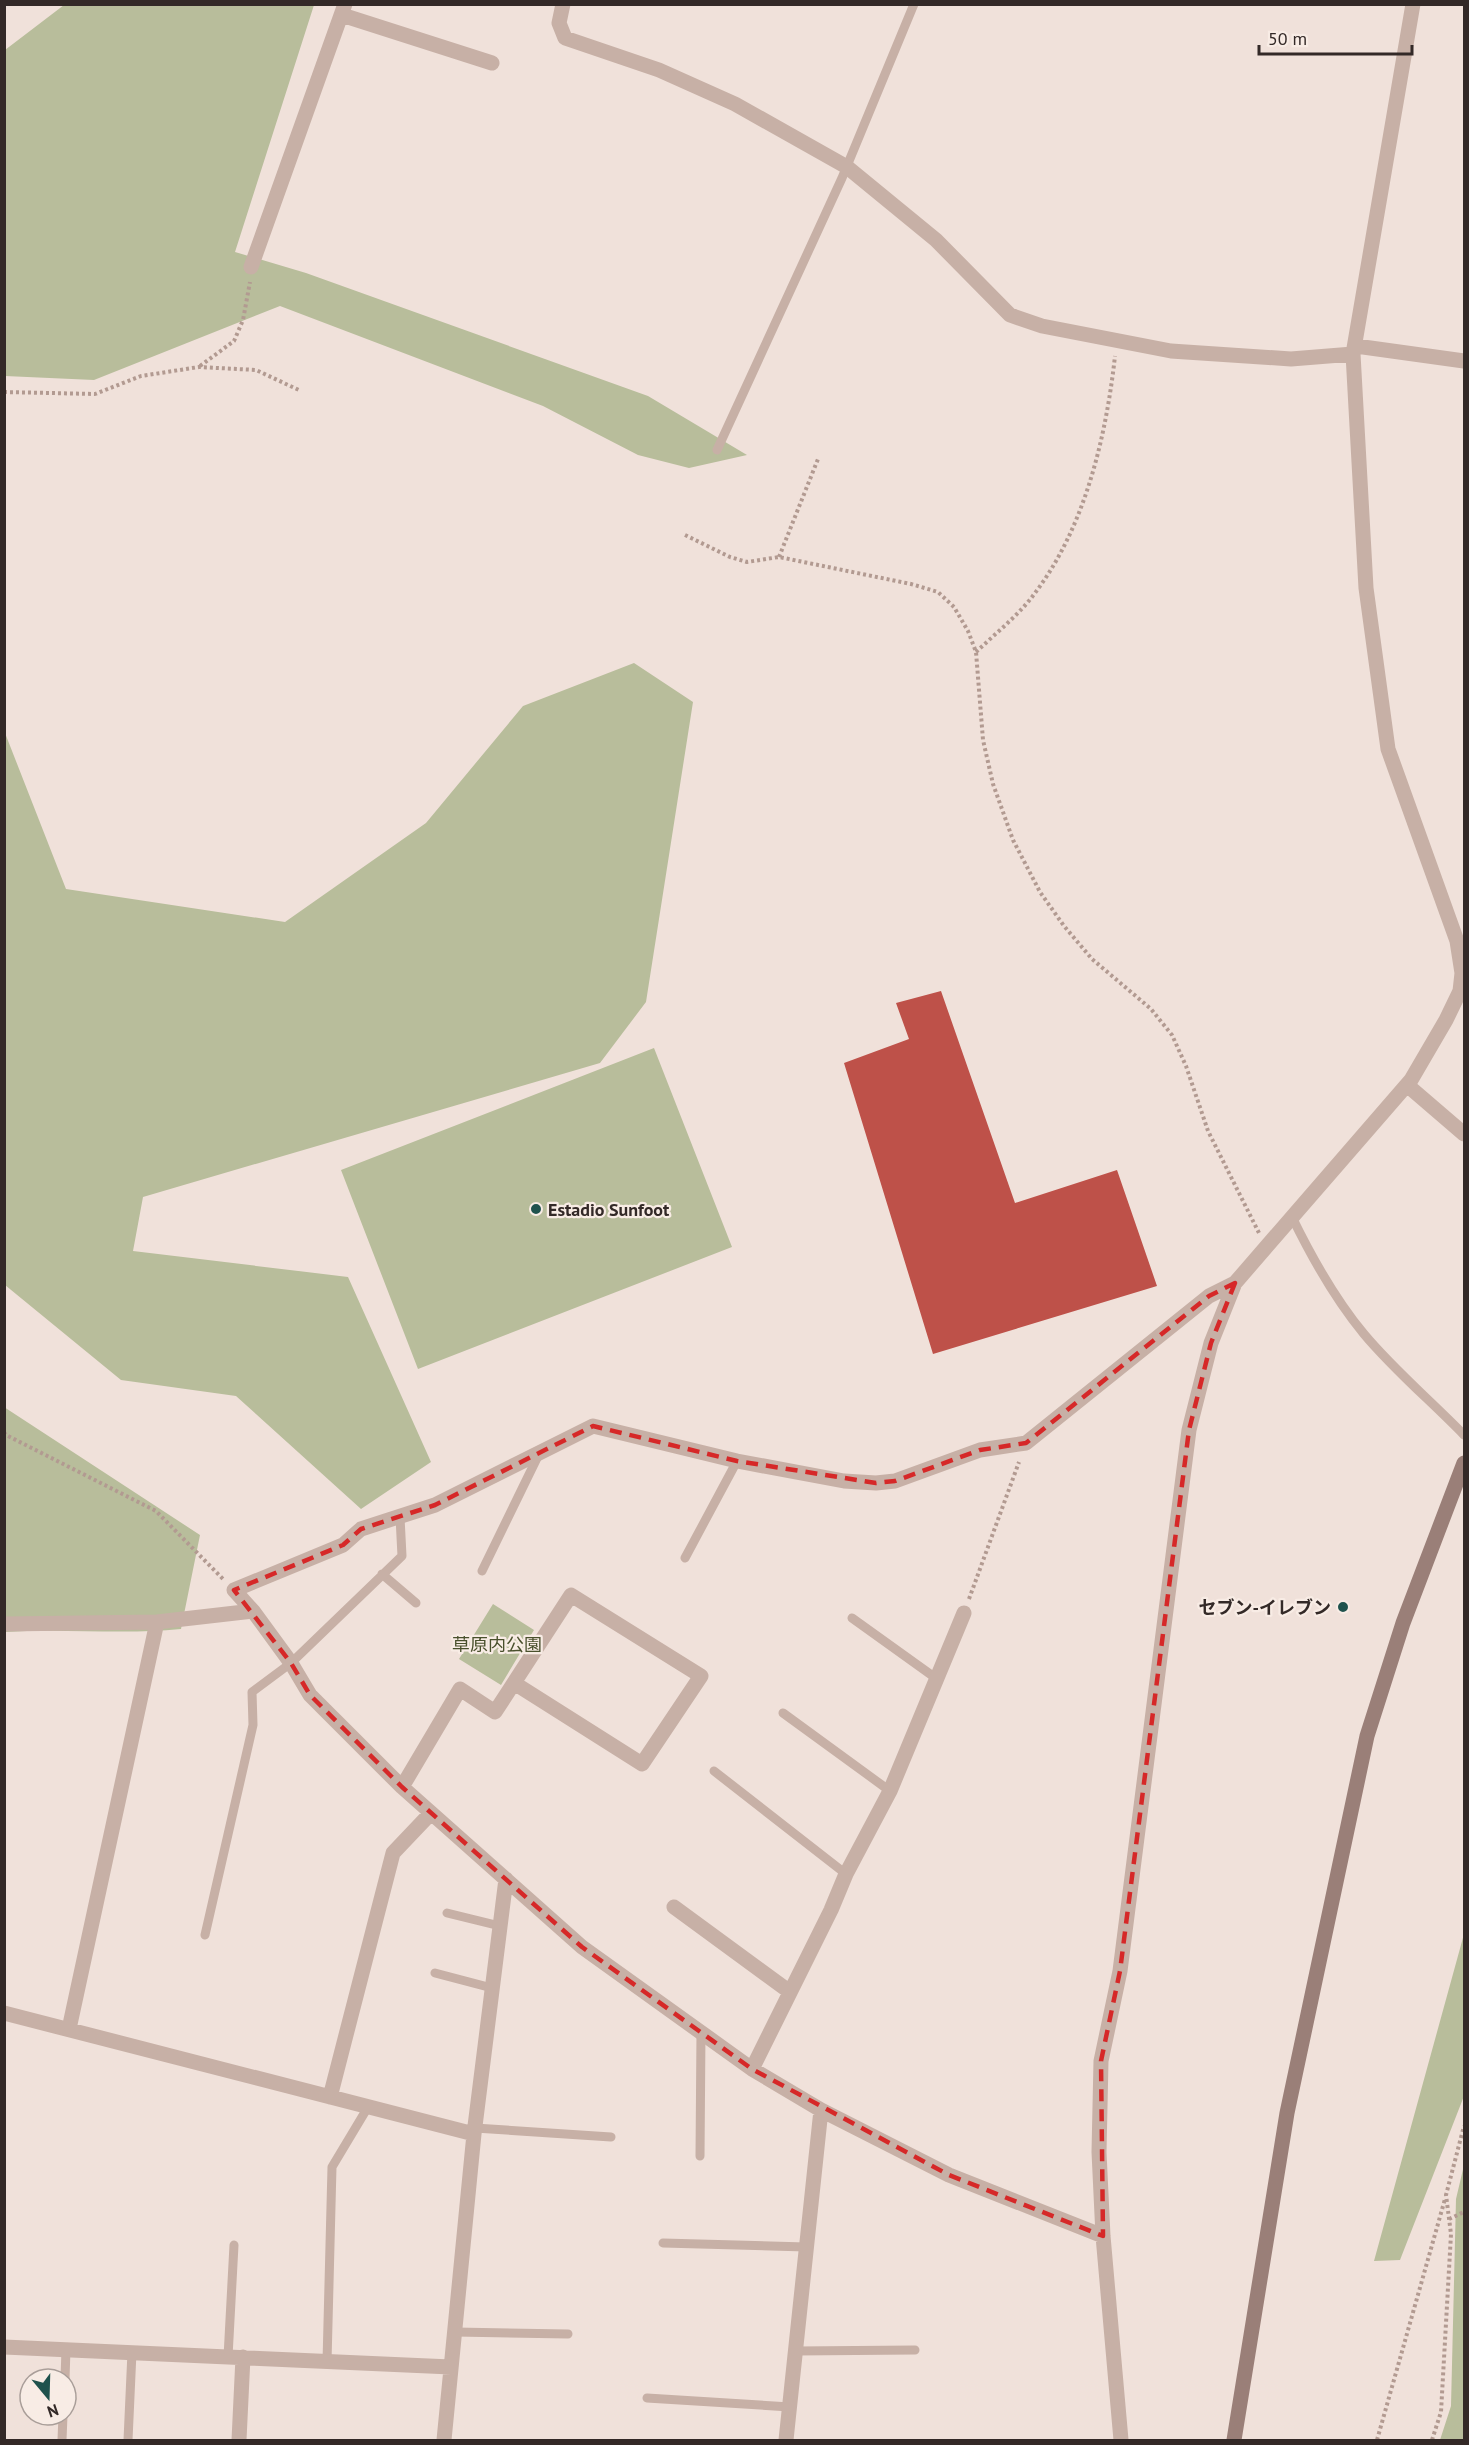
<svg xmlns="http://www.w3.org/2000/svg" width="1469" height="2445" viewBox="0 0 1469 2445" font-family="'PT Sans','Noto Sans JP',sans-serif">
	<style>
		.green { fill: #b8bd9b }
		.building { fill: #be5149 }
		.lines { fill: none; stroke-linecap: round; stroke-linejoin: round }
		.path { stroke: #b29a91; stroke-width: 4; stroke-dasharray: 3 3; stroke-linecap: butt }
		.lane { stroke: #c7b0a6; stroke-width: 9 }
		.street { stroke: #c7b0a6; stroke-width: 15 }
		.secondary { stroke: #9a7f78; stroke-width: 15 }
		.marked { fill: none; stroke: #d62828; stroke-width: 4.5; stroke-dasharray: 12 8; stroke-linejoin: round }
		.poi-dot { fill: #1f524d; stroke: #f8ece5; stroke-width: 2 }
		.labels { text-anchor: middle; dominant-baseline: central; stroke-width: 4.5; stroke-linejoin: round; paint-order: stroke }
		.poi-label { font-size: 18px; font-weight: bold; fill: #332927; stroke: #f8ece5; text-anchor: start }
		.park-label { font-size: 18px; fill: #49502c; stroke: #f8ece5 }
	</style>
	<rect width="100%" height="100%" fill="#f0e1da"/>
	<!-- green -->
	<path class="green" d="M64 5H314L235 252 306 273 648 396 747 455 689 468 638 455 543 406 280 306 94 380 5 376V50Z
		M634 663 693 702 646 1002 600 1063 143 1197 133 1251 348 1277 431 1462 361 1509 236 1396 121 1380 5 1285V733L66 889 285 922 426 823 523 706Z
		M654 1048 732 1247 418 1369 341 1170Z
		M4 1407 200 1535 181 1629C122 1635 63 1628 5 1632Z
		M493 1604 534 1630 501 1685 459 1659Z
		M1464 1934V2096L1400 2260 1374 2261Z
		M1464 2165V2440H1440L1451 2406 1456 2199Z"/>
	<!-- building -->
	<path class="building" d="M941 991 1015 1203 1117 1170 1157 1286 933 1354 844 1063 909 1039 896 1003Z"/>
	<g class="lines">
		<!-- path -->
		<path class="path" d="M200 366 234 341 243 320 250 282
			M4 392 95 394 141 376 199 367 256 370 301 391
			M685 535 730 557 747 562 779 557 911 584 938 592 954 607 968 631 976 652 983 740 993 784 1013 840 1040 892 1064 926 1092 959 1151 1009 1172 1035 1186 1066 1208 1131 1259 1233
			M779 557 818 459
			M976 652C996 633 1019 615 1035 593 1085 527 1106 437 1115 356
			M4 1432 6 1435 156 1511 223 1579
			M969 1599 1019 1462
			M1449 2219 1464 2212
			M1377 2440 1445 2199
			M1432 2440 1441 2412 1451 2234 1446 2195 1464 2126"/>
		<!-- lane -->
		<path class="lane" d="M717 450 842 178 914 4
			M1292 1217C1312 1258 1334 1298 1364 1334 1393 1369 1432 1402 1464 1435
			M685 1558 737 1461
			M482 1571 539 1454
			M382 1574 416 1603
			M852 1618 937 1679
			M783 1713 890 1791
			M714 1771 846 1874
			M447 1913 500 1926
			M205 1935 253 1725 252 1692 291 1663 402 1556 400 1517
			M435 1973 492 1988
			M475 2128 611 2137
			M700 2156 701 2032
			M663 2243 806 2247
			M455 2332 568 2334
			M796 2351 915 2350
			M228 2357 234 2245
			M327 2362 332 2167 368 2107
			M65 2379 66 2349
			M647 2398 790 2407
			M62 2440 63 2415
			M128 2440 132 2352"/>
		<!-- street -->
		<path class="street" d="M563 4 559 23 565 38 659 70 735 104 847 167 936 240 1010 315 1042 326 1171 351 1291 359 1353 354
			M342 15 492 63
			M251 267 345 4
			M1356 346 1464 361
			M1407 1085 1464 1134
			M4 1624 157 1622 253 1611
			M402 1787 460 1689 495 1712 571 1595 701 1676 642 1764 514 1683
			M674 1907 790 1992
			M4 2013 474 2134
			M69 2029 157 1622
			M752 2069 831 1910 846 1874 890 1791 964 1613
			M330 2097 393 1853 431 1813
			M1103 2236 949 2175 821 2110 752 2069 582 1947 402 1787 310 1695 291 1663 253 1611 234 1590 343 1545 361 1529 435 1505 593 1426 737 1461 844 1481 876 1483 895 1481 980 1450 1026 1443 1209 1296 1235 1283
			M4 2347 451 2367
			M239 2440 243 2357
			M444 2440 474 2134 506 1879
			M786 2440 821 2110
			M1121 2440 1103 2236 1099 2152 1101 2061 1120 1971 1189 1430 1211 1343 1235 1283 1411 1080 1446 1020 1460 991 1462 973 1457 941 1388 749 1366 588 1353 354 1413 4"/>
		<!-- secondary -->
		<path class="secondary" d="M1234 2440 1287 2113 1367 1736 1403 1623 1464 1463"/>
	</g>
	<!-- marked area -->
	<path class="marked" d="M1235 1283 1211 1343 1189 1430 1120 1971 1101 2061 1103 2236 949 2175 752 2069 582 1947 402 1787 310 1695 291 1663 234 1590 343 1545 361 1529 435 1505 593 1426 737 1461 876 1483 895 1481 980 1450 1026 1443 1209 1296Z"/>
	<!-- markers -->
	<g class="poi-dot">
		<circle cx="536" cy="1209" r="6"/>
		<circle cx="1343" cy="1607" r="6"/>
	</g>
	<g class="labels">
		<!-- poi labels -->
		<g class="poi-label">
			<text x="548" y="1209">Estadio Sunfoot</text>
			<text x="1331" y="1607" text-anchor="end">セブン-イレブン</text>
		</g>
		<!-- park labels -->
		<g class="park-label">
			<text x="497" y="1644">草原内公園</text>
		</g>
	</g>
	<!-- border -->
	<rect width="1469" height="2445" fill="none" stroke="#332927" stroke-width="12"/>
	<!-- north arrow -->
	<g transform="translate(48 2397) rotate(161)"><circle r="28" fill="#f8ece5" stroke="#a99e99" stroke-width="1.5"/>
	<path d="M0-4.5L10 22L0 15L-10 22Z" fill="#1f524d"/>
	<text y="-9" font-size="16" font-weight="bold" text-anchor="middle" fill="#332927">N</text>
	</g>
	<!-- scale -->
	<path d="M1259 45v9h153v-9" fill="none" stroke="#332927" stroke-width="3"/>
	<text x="1268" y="45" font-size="18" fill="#332927" stroke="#f8ece5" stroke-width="4.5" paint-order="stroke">50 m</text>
</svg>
